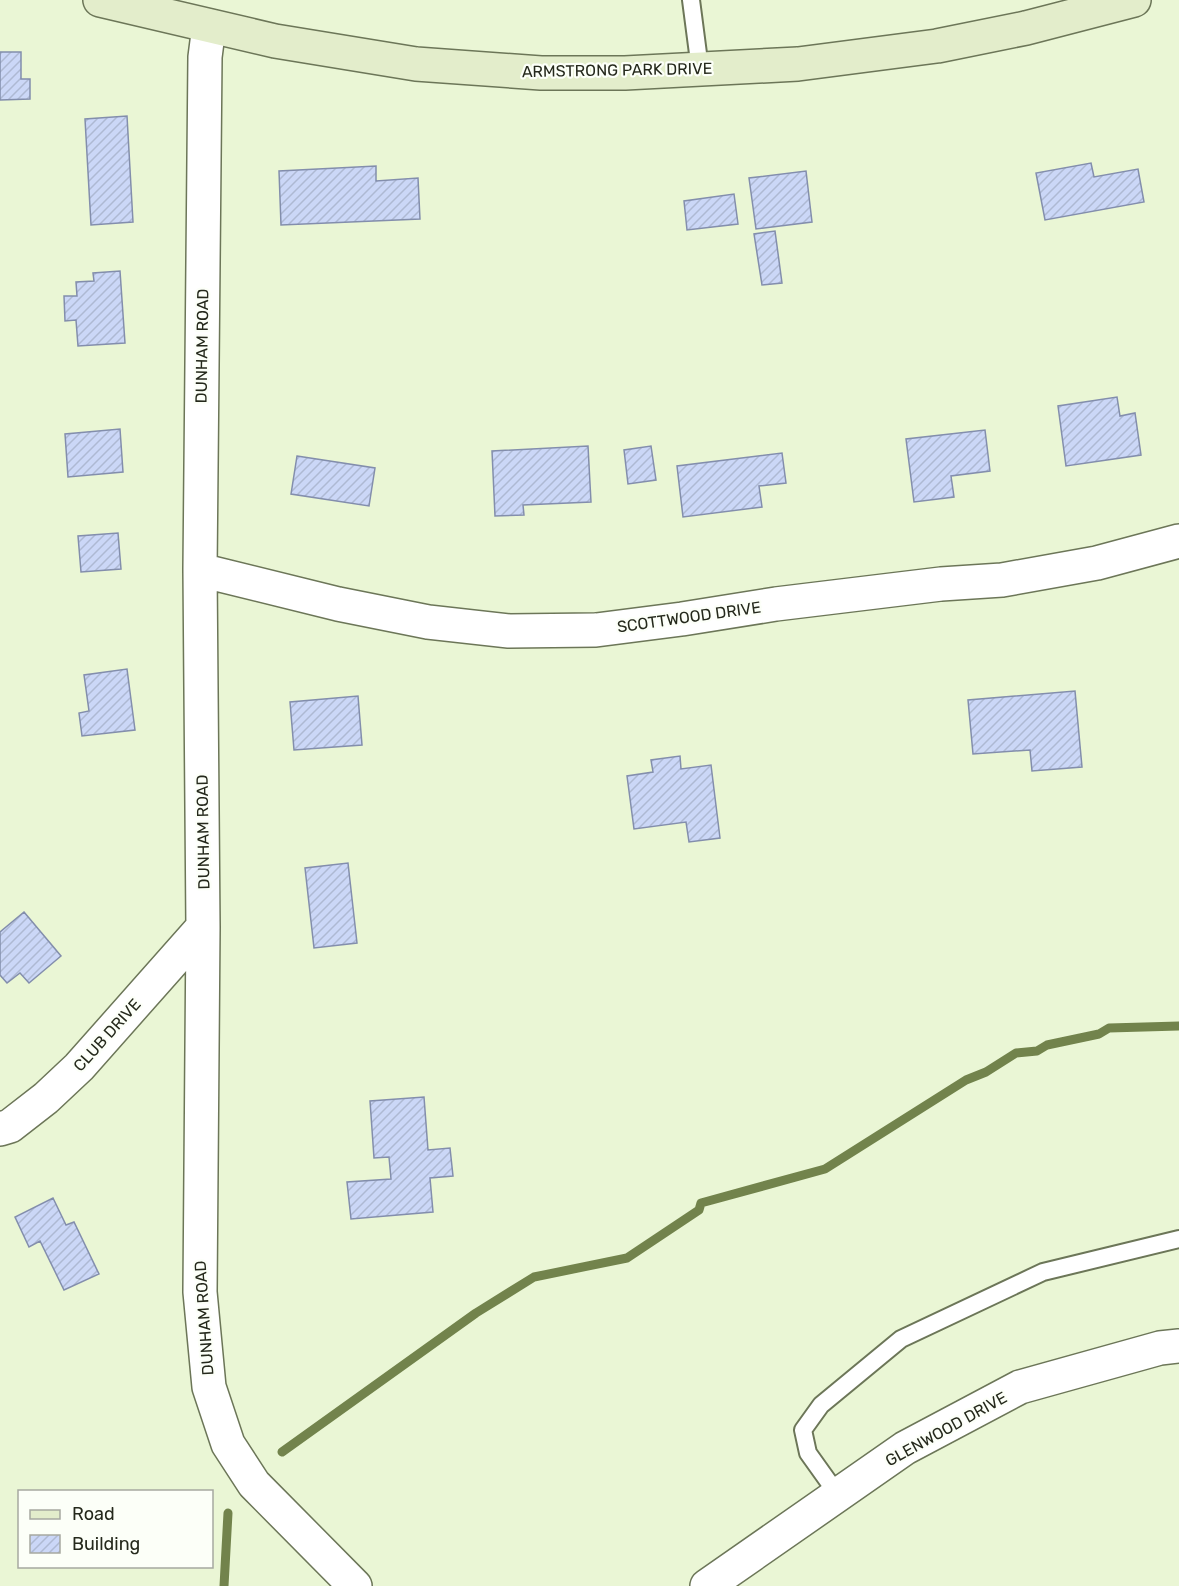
<svg xmlns="http://www.w3.org/2000/svg" width="1179" height="1586" viewBox="0 0 1179 1586" font-family="Rubik,sans-serif">
	<style>
		.lines { fill: none; stroke-linecap: round; stroke-linejoin: round }
		.stream { stroke: #72834c; stroke-width: 9 }
		.building { fill: url(#building-hatch); stroke: #838eac; stroke-width: 1.5 }
		.service-casing { stroke: #6c7658; stroke-width: 20 }
		.minor-casing { stroke: #6c7658; stroke-width: 36 }
		.secondary-casing { stroke: #6c7658; stroke-width: 36 }
		.service { stroke: #fff; stroke-width: 16 }
		.minor { stroke: #fff; stroke-width: 33 }
		.secondary { stroke: #e3edcb; stroke-width: 33 }
		.labels { text-anchor: middle; dominant-baseline: central; stroke-width: 4.5; stroke-linejoin: round; paint-order: stroke }
		.street-label { font-size: 16px; fill: #25291c; stroke: #fcfff8 }
	</style>
	<defs>
		<pattern id="building-hatch" width="6" height="6" patternUnits="userSpaceOnUse" patternTransform="scale(1.5)"><rect width="6" height="6" fill="#cbd7f7"/><path d="M-1 1l2-2M0 6l6-6M5 7l2-2" fill="none" stroke="#aeb9d3"/></pattern>
	</defs>
	<rect width="100%" height="100%" fill="#eaf6d5"/>
	<g class="lines">
		<!-- stream -->
		<path class="stream" d="M282 1452 476 1313 534 1277 627 1258 699 1210 701 1203 825 1169 966 1080 986 1072 1016 1053 1037 1051 1047 1045 1099 1034 1109 1028 1179 1026
			M224 1586 228 1513"/>
	</g>
	<!-- building -->
	<path class="building" d="M0 52H21V79H30V99L0 100Z
		M127 116 133 222 91 225 85 119Z
		M1091 163 1094 177 1138 169 1144 202 1045 220 1036 173Z
		M376 166V181L418 178 420 219 281 225 279 171Z
		M806 171 812 222 756 229 749 178Z
		M734 194 738 224 687 230 684 201Z
		M775 231 782 283 762 285 754 234Z
		M120 271 125 343 78 346 76 320 65 321 64 296H77L76 282 94 281 93 273Z
		M1117 397 1120 416 1135 413 1141 455 1066 466 1058 406Z
		M120 429 123 472 68 477 65 434Z
		M985 430 990 471 951 476 954 497 914 502 906 439Z
		M588 446 591 502 523 505 524 515 495 516 492 451Z
		M651 446 656 480 628 484 624 450Z
		M782 453 786 483 759 486 762 507 683 517 677 466Z
		M297 456 375 468 369 506 291 494Z
		M118 533 121 569 81 572 78 536Z
		M127 669 135 730 82 736 79 713 89 711 84 675Z
		M1075 691 1082 767 1032 771 1030 750 973 754 968 700Z
		M358 696 362 745 294 750 290 702Z
		M680 756 681 769 711 765 720 838 689 842 686 822 634 829 627 776 653 772 651 760Z
		M348 863 357 943 314 948 305 868Z
		M24 912 61 956 29 983 20 973 7 983 0 975V932Z
		M424 1097 428 1150 450 1148 453 1176 430 1178 433 1212 351 1219 347 1182 391 1179 389 1157 374 1158 370 1101Z
		M53 1198 66 1225 74 1222 99 1274 64 1290 40 1241 29 1247 15 1217Z"/>
	<g class="lines">
		<defs>
			<path id="service" d="M691 0 700 69
				M838 1495 808 1453 803 1430 821 1405 901 1339 1043 1272 1179 1239"/>
			<path id="minor" d="M209 26 205 57 200 570 203 927 200 1292 209 1387 228 1444 254 1484 355 1586
				M200 570 338 604 428 622 509 631 596 630 682 619 776 604 941 584 1002 580 1097 563 1179 541
				M0 1129 10 1126 46 1098 79 1067 203 927
				M707 1586 905 1448 1020 1387 1160 1348 1179 1346"/>
			<path id="secondary" d="M100 0 275 41 416 64 541 73H625L798 64 937 46 1026 28 1134 0"/>
		</defs>
		<!-- service casing -->
		<use href="#service" class="service-casing"/>
		<!-- minor casing -->
		<use href="#minor" class="minor-casing"/>
		<!-- secondary casing -->
		<use href="#secondary" class="secondary-casing"/>
		<!-- service -->
		<use href="#service" class="service"/>
		<!-- minor -->
		<use href="#minor" class="minor"/>
		<!-- secondary -->
		<use href="#secondary" class="secondary"/>
	</g>
	<g class="labels">
		<!-- street labels -->
		<g class="street-label">
			<text transform="translate(617 70) rotate(-1)">ARMSTRONG PARK DRIVE</text>
			<text transform="translate(202 346) rotate(-89)">DUNHAM ROAD</text>
			<text transform="translate(689 617) rotate(-8)">SCOTTWOOD DRIVE</text>
			<text transform="translate(203 832) rotate(-91)">DUNHAM ROAD</text>
			<text transform="translate(107 1035) rotate(-48)">CLUB DRIVE</text>
			<text transform="translate(204 1318) rotate(-94)">DUNHAM ROAD</text>
			<text transform="translate(946 1429) rotate(-29)">GLENWOOD DRIVE</text>
		</g>
	</g>
	<!-- legend -->
	<rect x="18" y="1490" width="195" height="78" fill="#fcfff8" stroke="#a6a9a0" stroke-width="1.5"/>
	<rect x="30" y="1510" width="30" height="9" fill="#e3edcb" stroke="#a6a9a0" stroke-width="1.5"/>
	<text x="72" y="1520" font-size="18" fill="#25291c">Road</text>
	<rect x="30" y="1535" width="30" height="18" fill="url(#building-hatch)" stroke="#a6a9a0" stroke-width="1.5"/>
	<text x="72" y="1550" font-size="18" fill="#25291c">Building</text>
</svg>
